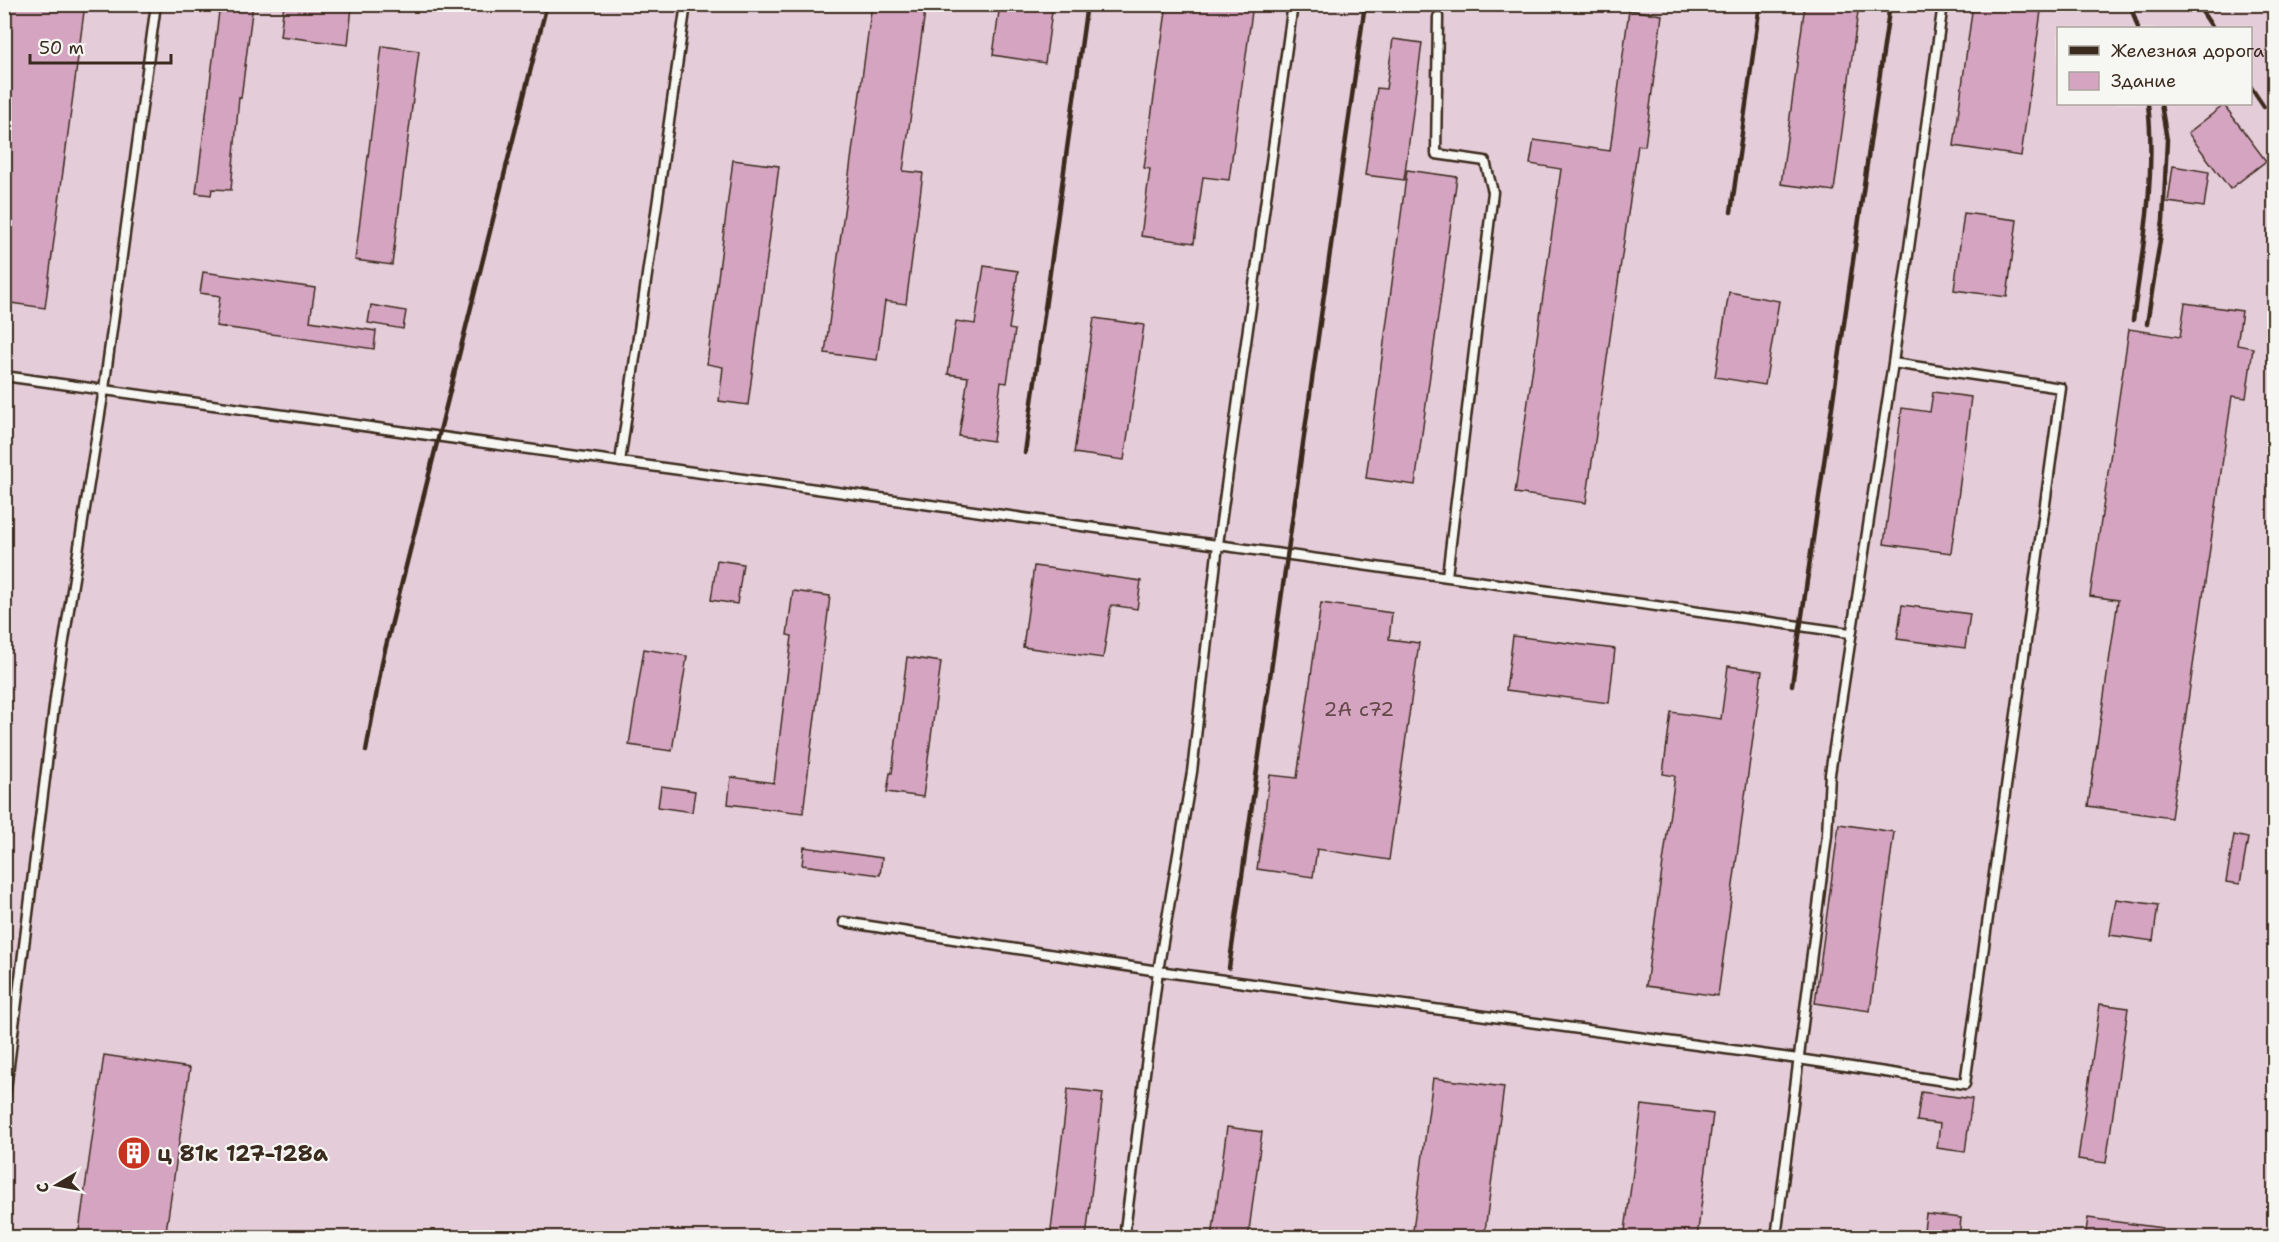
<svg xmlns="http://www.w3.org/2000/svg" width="2279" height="1242" viewBox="0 0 2279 1242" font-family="'Shantell Sans',sans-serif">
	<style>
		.built { fill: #e5ccd9; fill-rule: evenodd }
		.building { fill: #d5a4c1; stroke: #3b2a1e; stroke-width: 1.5 }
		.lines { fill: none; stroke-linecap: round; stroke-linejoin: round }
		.lane-casing { stroke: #3b2a1e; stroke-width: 13 }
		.lane { stroke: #f6f6f2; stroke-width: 8 }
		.rail { stroke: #3b2a1e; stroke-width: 4.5 }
		.labels { text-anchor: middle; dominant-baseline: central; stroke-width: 4.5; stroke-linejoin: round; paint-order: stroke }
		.number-label { font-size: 20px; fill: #624847 }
		.poi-label { font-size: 22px; font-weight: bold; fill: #3b2a1e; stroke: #f6f6f2; text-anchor: start }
	</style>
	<rect width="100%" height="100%" fill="#ecdde3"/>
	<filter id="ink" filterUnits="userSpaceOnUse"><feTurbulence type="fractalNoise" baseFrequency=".0167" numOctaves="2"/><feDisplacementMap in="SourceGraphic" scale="12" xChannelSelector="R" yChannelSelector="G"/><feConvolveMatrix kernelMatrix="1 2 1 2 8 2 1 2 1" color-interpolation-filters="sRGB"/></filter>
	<g filter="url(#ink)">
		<!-- built -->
		<path class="built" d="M5 5H2274V1237L5 1238ZM2058 28H2250V104H2058Z"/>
		<!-- building -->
		<path class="building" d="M4 4H85L45 308 4 302Z
			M220 4H253L241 98 239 97 231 190 212 189 211 195 196 193Z
			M284 4H329L352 7 348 45 280 36Z
			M872 4H926L903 171 923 173 906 304 885 301 877 360 825 353Z
			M1000 4H1053L1045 63 993 55Z
			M1167 4H1253L1229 180 1203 177 1194 243 1141 236 1150 169 1144 168Z
			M1805 4H1859L1834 191 1781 184Z
			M1973 4H2042L2021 156 1954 146Z
			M1629 10 1662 15 1645 146 1638 145 1586 503 1515 493 1561 169 1530 164 1534 140 1610 151Z
			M1393 39 1422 43 1404 180 1365 175 1377 88 1386 89Z
			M382 46 419 51 392 265 355 260Z
			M2224 105 2266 161 2230 189 2188 133Z
			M733 160 779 166 748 405 719 401 723 367 707 364Z
			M2173 166 2209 172 2204 207 2168 202Z
			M1407 170 1457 177 1415 485 1366 478Z
			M1964 213 2017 220 2007 297 1954 290Z
			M984 266 1018 271 1009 329 1015 330 1007 383 1001 382 993 441 959 436 968 377 948 374 956 321 975 324Z
			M203 272 315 288 310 321 376 331 374 349 216 326 220 296 200 293Z
			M1729 292 1779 301 1765 385 1715 377Z
			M2185 303 2242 311 2237 345 2253 348 2246 398 2232 396 2171 818 2088 806 2118 600 2090 596 2129 329 2180 337Z
			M371 305 406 311 403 329 368 323Z
			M1094 318 1144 325 1124 460 1074 453Z
			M1933 392 1971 397 1951 553 1884 544 1902 408 1930 412Z
			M717 560 743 564 737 604 711 600Z
			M1034 566 1141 581 1137 609 1111 605 1103 658 1023 647Z
			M793 591 830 596 803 813 728 804 731 777 774 783 792 636 787 635Z
			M1321 603 1392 613 1389 639 1419 643 1389 860 1317 849 1313 877 1257 869 1270 775 1297 778Z
			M1902 605 1970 614 1965 648 1897 639Z
			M1513 636 1615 649 1609 703 1506 690Z
			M644 649 687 656 672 751 629 745Z
			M907 657 941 662 923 797 887 792 890 773H892Z
			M1728 666 1762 671 1718 996 1646 986 1675 776 1663 774 1671 712 1721 719Z
			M661 786 695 791 692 812 658 807Z
			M1839 824 1894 832 1870 1011 1815 1003Z
			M2234 835 2248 838 2240 884 2226 882Z
			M804 847 882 858 880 875 802 865Z
			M2116 899 2158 905 2153 941 2110 935Z
			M2100 1004 2128 1008 2106 1163 2078 1159Z
			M104 1055 190 1068 165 1238H78Z
			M1433 1078 1504 1087 1484 1238H1412Z
			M1068 1089 1103 1093 1086 1238H1050Z
			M1921 1092 1972 1099 1965 1152 1937 1148 1940 1124 1917 1121Z
			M1642 1105 1713 1114 1697 1238H1624Z
			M1227 1127 1262 1132 1248 1238H1212Z
			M1926 1214 1961 1218 1959 1238H1923Z
			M2088 1218 2162 1228V1238H2085Z"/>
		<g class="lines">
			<defs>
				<path id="lane" d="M1438 17 1436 154 1485 161 1493 192 1447 576
					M4 376 1850 633
					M620 462 686 4
					M844 922 1158 971 1798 1059 1965 1084 2061 388 1893 363
					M4 1105 56 691 104 389 156 4
					M1124 1238 1158 971 1192 772 1218 544 1293 4
					M1776 1238 1827 835 1830 774 1893 363 1943 4"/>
			</defs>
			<!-- lane casing -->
			<use href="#lane" class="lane-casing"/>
			<!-- lane -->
			<use href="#lane" class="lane"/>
			<!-- rail -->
			<path class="rail" d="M2130 4 2138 28
				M2197 4 2213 28
				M2250 86 2264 107
				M1731 212 1760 4
				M2133 320C2143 248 2156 175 2148 104
				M2147 324 2163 221 2167 140 2161 104
				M1025 453 1087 4
				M1792 685 1890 4
				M366 751 383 658 547 4
				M1229 968 1365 4"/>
		</g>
	</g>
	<!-- icons -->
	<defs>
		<symbol id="building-disc" viewBox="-11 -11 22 22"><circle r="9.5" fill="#c8321e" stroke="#f6f6f2"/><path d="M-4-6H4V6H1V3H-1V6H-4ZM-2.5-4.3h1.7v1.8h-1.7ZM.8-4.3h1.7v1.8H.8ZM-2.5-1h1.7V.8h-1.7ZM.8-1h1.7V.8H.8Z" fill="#fff"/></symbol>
	</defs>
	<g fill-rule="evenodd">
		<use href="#building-disc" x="115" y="1134" width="38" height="38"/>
	</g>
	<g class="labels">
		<!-- number labels -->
		<g class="number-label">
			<text x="1359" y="709">2А с72</text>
		</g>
		<!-- poi labels -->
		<g class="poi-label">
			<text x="157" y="1153">ц 81к 127-128а</text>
		</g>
	</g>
	<!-- margin -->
	<rect width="2279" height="1242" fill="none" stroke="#f6f6f2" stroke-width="24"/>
	<rect x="12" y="12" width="2255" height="1218" fill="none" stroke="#3b2a1e" stroke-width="2" filter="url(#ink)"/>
	<!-- legend -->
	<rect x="2057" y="27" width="195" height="78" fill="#f6f6f2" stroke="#aba49d" stroke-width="1.5"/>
	<rect x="2069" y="46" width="30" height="9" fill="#3b2a1e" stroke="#aba49d" stroke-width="1.5"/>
	<text x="2111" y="57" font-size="18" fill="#3b2a1e">Железная дорога</text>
	<rect x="2069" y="72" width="30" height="18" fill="#d5a4c1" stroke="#aba49d" stroke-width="1.5"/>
	<text x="2111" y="87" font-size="18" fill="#3b2a1e">Здание</text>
	<!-- north arrow -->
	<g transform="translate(57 1185) rotate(260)" stroke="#f6f6f2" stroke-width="4.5" paint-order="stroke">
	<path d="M0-4.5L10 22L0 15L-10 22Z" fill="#3b2a1e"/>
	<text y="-9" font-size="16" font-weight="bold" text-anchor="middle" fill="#3b2a1e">С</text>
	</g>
	<!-- scale -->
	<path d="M30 54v9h141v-9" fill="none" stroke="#3b2a1e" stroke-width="3"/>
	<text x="39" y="54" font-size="18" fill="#3b2a1e" stroke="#f6f6f2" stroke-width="4.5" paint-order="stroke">50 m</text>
</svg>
